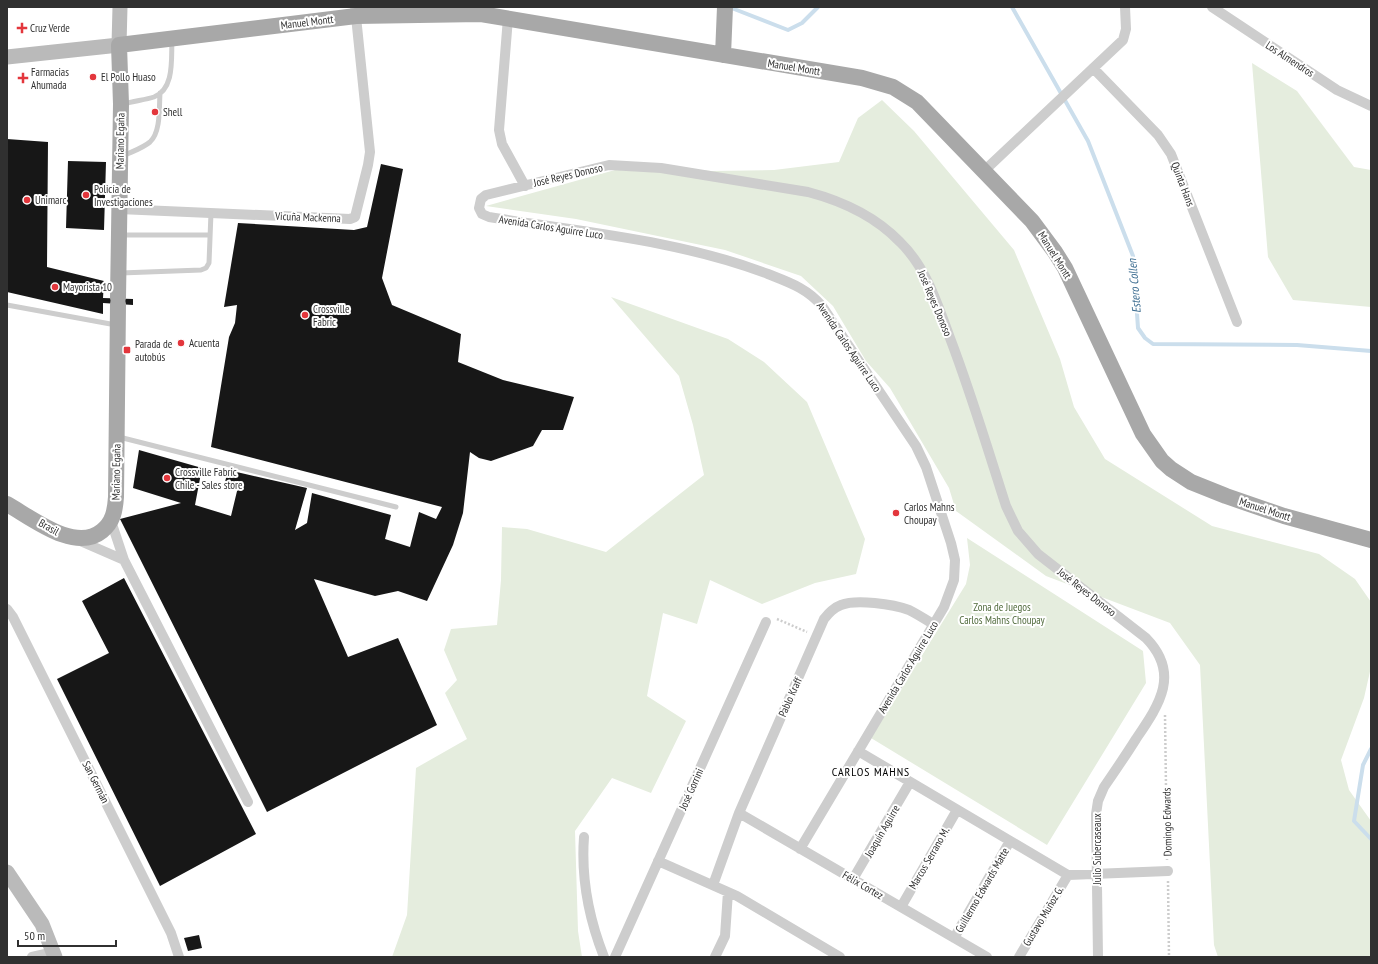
<svg xmlns="http://www.w3.org/2000/svg" width="1378" height="964" viewBox="0 0 1378 964" font-family="'PT Sans Narrow',sans-serif">
	<style>
		.green { fill: #e5edde }
		.lines { fill: none; stroke-linecap: round; stroke-linejoin: round }
		.stream { stroke: #cbdeec; stroke-width: 4 }
		.building { fill: #171717 }
		.path { stroke: #cdcdcd; stroke-width: 2.5; stroke-dasharray: 2 2; stroke-linecap: butt }
		.lane { stroke: #cdcdcd; stroke-width: 5 }
		.street { stroke: #cdcdcd; stroke-width: 10 }
		.secondary { stroke: #bababa; stroke-width: 15 }
		.primary { stroke: #a8a8a8; stroke-width: 16 }
		.poi-dot { fill: #e3363c; stroke: #fff; stroke-width: 1.5 }
		.labels { text-anchor: middle; dominant-baseline: central; stroke-width: 4; stroke-linejoin: round; paint-order: stroke }
		.street-label { font-size: 11px; fill: #303030; stroke: #fff }
		.poi-label { font-size: 11px; fill: #303030; stroke: #fff; text-anchor: start }
		.park-label { font-size: 11px; fill: #516b3d; stroke: #fff }
		.water-label { font-size: 12px; font-style: italic; fill: #3e6e91; stroke: #fff }
		.neighbourhood-label { font-size: 12px; letter-spacing: 1px; fill: #000; stroke: #fff }
	</style>
	<rect width="100%" height="100%" fill="#fff"/>
	<!-- green -->
	<path class="green" d="M1252 63 1297 91 1354 167 1371 170V307L1293 300 1268 257Z
		M882 100 914 131 1014 250 1060 359 1074 407 1105 459 1212 526 1319 554 1355 579 1371 602V667L1364 698 1341 760 1349 790 1371 821V957H1218L1214 945 1200 665 1170 623 1046 576 956 511 949 488 890 388 866 361 833 306 801 276 725 250 576 219 486 206 633 165 712 171 774 170 839 162 858 118Z
		M611 297 728 339 764 362 807 402 865 539 856 574 815 583 762 604 710 580 697 624 663 613 647 696 686 721 651 793 612 778 575 831 578 931 582 957H392L407 915 416 768 467 739 445 693 457 680 444 650 451 629 497 625 501 580 502 527 527 529 606 552 704 475 693 425 679 376Z
		M967 538 1143 651 1146 683 1047 845 871 738 966 584 970 565Z"/>
	<g class="lines">
		<!-- stream -->
		<path class="stream" d="M729 7 788 30 802 23 818 7
			M1012 7 1088 141 1133 256 1138 328 1145 338 1153 344 1297 345 1371 351
			M1371 749 1363 765 1354 821 1371 839"/>
	</g>
	<!-- building -->
	<path class="building" d="M7 139 48 142 47 267 104 281 103 298 133 299V305L103 303V314L7 292Z
		M68 161 106 162 104 230 66 228Z
		M381 164 403 169 382 278 392 305 461 334 458 362 503 380 574 397 563 430H542L533 446 491 461 479 458 470 452 463 513 453 545 427 601 398 591 375 596 314 579 348 657 398 638 437 725 267 812 120 519 181 503 133 488 139 450 202 468 195 505 231 516 238 487 225 482 228 470 307 488 295 530 307 523 312 493 391 515 385 539 410 547 419 512 436 519 442 507 211 447 229 337 235 323 237 305 224 307 238 223 354 230 367 227Z
		M124 578 256 834 160 886 57 679 109 653 82 601Z
		M199 935 202 948 188 951 184 938Z"/>
	<g class="lines">
		<!-- path -->
		<path class="path" d="M777 619 807 632
			M1165 715 1167 860
			M1168 881 1169 957"/>
		<!-- lane -->
		<path class="lane" d="M124 104C133 101 145 100 154 97 175 89 171 58 172 40
			M123 156C131 152 143 148 150 142 161 132 159 107 160 93
			M122 235H210
			M121 273 201 270 206 268 209 263 211 213
			M7 305 116 325
			M119 437 396 507"/>
		<!-- street -->
		<path class="street" d="M1212 7 1337 90 1371 106
			M508 18 499 130 502 144 525 186
			M1093 68 1158 135 1171 154 1237 322
			M984 171 1123 40 1126 29 1125 7
			M119 209 350 219 355 217 368 165 370 152 355 7
			M111 521 124 560 248 802
			M78 540 124 560
			M7 609 13 617 171 933 179 957
			M858 751 1068 875 1168 871
			M739 813 987 957
			M584 837C581 878 589 919 604 957
			M800 849 944 607 954 580 955 560 951 543 926 467 916 446 822 306C807 288 788 282 768 274 679 240 582 232 489 217L482 214 479 208 481 199 486 195 609 165 661 168 808 192C842 201 875 216 900 242 926 267 938 305 950 338 971 393 988 450 1006 506L1018 531 1038 554 1146 638C1181 674 1159 705 1136 739 1126 755 1115 771 1104 787L1098 801 1096 814 1098 957
			M658 861 737 896 840 957
			M853 879 910 782
			M713 885 739 813 824 619C829 613 833 608 841 605 856 599 893 604 909 610 917 614 925 619 933 624
			M901 907 957 810
			M954 938 1010 841
			M32 957 54 952
			M615 957 766 622
			M715 957 725 936 728 892
			M1019 957 1068 875"/>
		<!-- secondary -->
		<path class="secondary" d="M7 57 119 45 120 7
			M7 872 42 924 55 957"/>
		<!-- primary -->
		<path class="primary" d="M723 55 725 7
			M118 298 121 104 119 45 356 16 481 14 862 78 893 87 917 102 1032 221 1055 252 1065 268 1143 434 1162 461 1171 469 1191 482 1226 496 1284 516 1371 540
			M7 504C32 518 75 553 102 531 113 522 115 511 116 497L118 304"/>
	</g>
	<!-- markers -->
	<g class="poi-dot">
		<path d="M20 22h4v4h4v4h-4v4h-4v-4h-4v-4h4z"/>
		<circle cx="93" cy="77" r="4"/>
		<path d="M21 72h4v4h4v4h-4v4h-4v-4h-4v-4h4z"/>
		<circle cx="155" cy="112" r="4"/>
		<circle cx="86" cy="195" r="4"/>
		<circle cx="27" cy="200" r="4"/>
		<circle cx="55" cy="287" r="4"/>
		<circle cx="305" cy="315" r="4"/>
		<circle cx="181" cy="343" r="4"/>
		<rect x="123" y="346" width="8" height="8" rx="2"/>
		<circle cx="167" cy="478" r="4"/>
		<circle cx="896" cy="513" r="4"/>
	</g>
	<g class="labels">
		<!-- street labels -->
		<g class="street-label">
			<text transform="translate(307 22) rotate(-7)">Manuel Montt</text>
			<text transform="translate(1290 59) rotate(33)">Los Almendros</text>
			<text transform="translate(794 67) rotate(9)">Manuel Montt</text>
			<text transform="translate(120 141) rotate(-89)">Mariano Egaña</text>
			<text transform="translate(568 175) rotate(-13)">José Reyes Donoso</text>
			<text transform="translate(1183 184) rotate(69)">Quinta Hans</text>
			<text transform="translate(308 217) rotate(2)">Vicuña Mackenna</text>
			<text transform="translate(551 227) rotate(9)">Avenida Carlos Aguirre Luco</text>
			<text transform="translate(1055 255) rotate(58)">Manuel Montt</text>
			<text transform="translate(935 303) rotate(67)">José Reyes Donoso</text>
			<text transform="translate(849 347) rotate(56)">Avenida Carlos Aguirre Luco</text>
			<text transform="translate(116 472) rotate(-89)">Mariano Egaña</text>
			<text transform="translate(1265 509) rotate(18)">Manuel Montt</text>
			<text transform="translate(49 527) rotate(29)">Brasil</text>
			<text transform="translate(1087 592) rotate(38)">José Reyes Donoso</text>
			<text transform="translate(908 667) rotate(-59)">Avenida Carlos Aguirre Luco</text>
			<text transform="translate(790 697) rotate(-66)">Pablo Kraff</text>
			<text transform="translate(96 782) rotate(63)">San Germán</text>
			<text transform="translate(691 789) rotate(-66)">José Gorrini</text>
			<text transform="translate(1167 822) rotate(-91)">Domingo Edwards</text>
			<text transform="translate(882 831) rotate(-60)">Joaquín Aguirre</text>
			<text transform="translate(1097 849) rotate(-90)">Julio Subercaseaux</text>
			<text transform="translate(929 858) rotate(-60)">Marcos Serrano M.</text>
			<text transform="translate(863 885) rotate(30)">Félix Cortez</text>
			<text transform="translate(982 890) rotate(-60)">Guillermo Edwards Matte</text>
			<text transform="translate(1043 916) rotate(-59)">Gustavo Muñoz G.</text>
		</g>
		<!-- poi labels -->
		<g class="poi-label">
			<text x="30" y="28">Cruz Verde</text>
			<text x="31" y="72">Farmacias<tspan x="31" dy="13">Ahumada</tspan></text>
			<text x="101" y="77">El Pollo Huaso</text>
			<text x="163" y="112">Shell</text>
			<text x="94" y="189">Policía de<tspan x="94" dy="13">Investigaciones</tspan></text>
			<text x="35" y="200">Unimarc</text>
			<text x="63" y="287">Mayorista 10</text>
			<text x="313" y="309">Crossville<tspan x="313" dy="13">Fabric</tspan></text>
			<text x="189" y="343">Acuenta</text>
			<text x="135" y="344">Parada de<tspan x="135" dy="13">autobús</tspan></text>
			<text x="175" y="472">Crossville Fabric<tspan x="175" dy="13">Chile - Sales store</tspan></text>
			<text x="904" y="507">Carlos Mahns<tspan x="904" dy="13">Choupay</tspan></text>
		</g>
		<!-- park labels -->
		<g class="park-label">
			<text x="1002" y="607">Zona de Juegos<tspan x="1002" dy="13">Carlos Mahns Choupay</tspan></text>
		</g>
		<!-- water labels -->
		<g class="water-label">
			<text transform="translate(1134 286) rotate(-95)">Estero Collen</text>
		</g>
		<!-- neighbourhood labels -->
		<g class="neighbourhood-label">
			<text x="871" y="771">CARLOS MAHNS</text>
		</g>
	</g>
	<!-- border -->
	<rect width="1378" height="964" fill="none" stroke="#303030" stroke-width="16"/>
	<!-- scale -->
	<path d="M18 940v6h98v-6" fill="none" stroke="#303030" stroke-width="2"/>
	<text x="24" y="940" font-size="12" fill="#303030" stroke="#ffffff" stroke-width="3" paint-order="stroke">50 m</text>
</svg>
